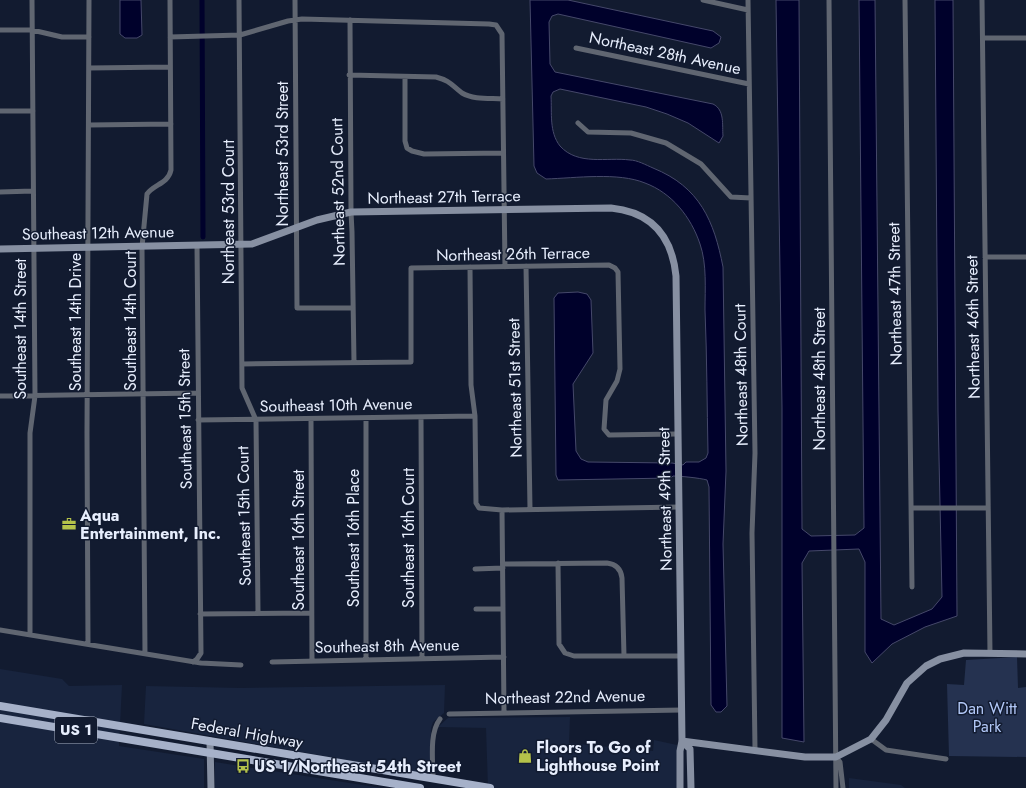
<svg xmlns="http://www.w3.org/2000/svg" width="1026" height="788" viewBox="0 0 1026 788" font-family="Jost,sans-serif">
	<style>
		.built { fill: #18243e }
		.green { fill: #253250 }
		.water { fill: #00012b; stroke: #45486a }
		.lines { fill: none; stroke-linecap: round; stroke-linejoin: round }
		.canal { stroke: #00012b; stroke-width: 5 }
		.street { stroke: #606671; stroke-width: 5 }
		.secondary { stroke: #8790a2; stroke-width: 7 }
		.primary { stroke: #a6b1c9; stroke-width: 8 }
		.labels { text-anchor: middle; dominant-baseline: central; stroke-width: 3; stroke-linejoin: round; paint-order: stroke }
		.shield { fill: #121b30; stroke: #a7afc0; stroke-width: 1 }
		.shield-label { font-size: 15px; font-weight: bold; fill: #e7eefd }
		.street-label { font-size: 16px; fill: #e7eefd; stroke: #121b30 }
		.poi-label { font-size: 16px; font-weight: bold; fill: #e7eefd; stroke: #121b30; text-anchor: start }
		.park-label { font-size: 16px; fill: #b3c9f8; stroke: #121b30 }
	</style>
	<rect width="100%" height="100%" fill="#121b30"/>
	<!-- built -->
	<path class="built" d="M0 669 62 679 69 686 122 685 119 746 204 759V788H0Z
		M445 685 444 713 433 722 431 728 430 765 427 772 420 773 144 724 146 686 241 688Z
		M570 717 569 743 653 751 654 740 677 745V788H488L486 728 438 727 448 718Z
		M215 762 375 787 383 788H215Z
		M849 778 901 785 905 788H849Z"/>
	<!-- green -->
	<path class="green" d="M1017 657 1018 688 1026 687V757L949 756 947 684 964 685 966 660Z"/>
	<!-- water -->
	<path class="water" d="M120 0H141L142 35 137 38H125L120 34Z
		M530 0H568L713 31 721 37 719 43 711 48 558 14 552 16 549 22 550 64 555 72 713 104C725 110 722 125 723 136L719 143 688 123 667 114 646 107 560 89 553 92 551 96C552 113 549 132 560 146 578 166 607 157 630 160 637 160 646 165 653 168 700 187 714 221 723 267L726 471 723 544 727 706 721 712H716L711 705 709 487 707 480C700 478 680 476 673 476L671 478 558 480 556 475 554 298 558 293 578 292 587 294 591 300 593 353 573 384 576 451 581 459 588 462 672 463 683 465 686 462H699L706 458 708 453C707 406 707 358 705 310 705 289 707 264 700 244 691 217 672 193 645 183 618 172 576 178 546 179L537 173 534 166Z
		M776 0H799L802 529 811 536 855 535 864 528 859 0H875L881 619 894 625 932 609 942 597 938 411 935 0H953L957 616 925 627 892 644 872 663 865 652V562L859 549 809 551 802 563 804 742 782 738V408Z"/>
	<g class="lines">
		<!-- canal -->
		<path class="canal" d="M202 0 203 237"/>
		<!-- street -->
		<path class="street" d="M239 0 242 388 256 420 258 612
			M295 0 297 308H353
			M703 0 748 10
			M748 0 755 453 752 533 755 749
			M829 0 836 788
			M905 0 912 587
			M982 0 990 653
			M350 20 351 212 352 232 354 362
			M0 30H32L62 37H89
			M170 37 240 35 288 21 302 19 489 24 496 25 502 34 505 267
			M983 38H1026
			M576 48 749 84
			M89 68 170 67
			M349 75 436 77C451 81 451 85 462 93 474 100 490 98 503 99
			M405 77V141L407 148 412 151 424 154 503 153
			M0 111H33
			M578 123 588 132 631 133 666 143 701 164 731 197 751 198
			M89 125 171 124
			M0 192 33 191
			M985 257H1026
			M526 266 530 509
			M470 267 471 385 475 416 476 503 479 508 502 510 679 507
			M242 364 411 362V268L609 265 615 268 618 272 620 369 617 381 606 400 604 429 609 435 677 434
			M0 396 198 393
			M421 417 422 658
			M366 418V659
			M311 419 312 660
			M198 420 475 416
			M911 508H988
			M502 510 504 712
			M558 563 559 644 565 653 574 656H681
			M503 564 607 563C616 564 621 569 622 578L624 656
			M475 569 503 568
			M476 609H503
			M200 614 311 613
			M0 630 201 663 241 665
			M30 634V433L35 396 32 0
			M88 644 87 433 89 0
			M145 654 142 247 147 194C154 184 168 184 171 170L170 0
			M193 662 197 659 201 653 197 245
			M272 662 504 657
			M449 714 682 710
			M871 739 886 750 946 759
			M836 757 840 762 843 788
			M433 778C433 761 429 733 440 719"/>
		<!-- secondary -->
		<path class="secondary" d="M0 249 252 244 317 220 351 212 611 208C651 212 672 236 676 276L682 741 680 751V788
			M210 741 211 788
			M682 741 805 757H836L871 739 886 720 907 683 926 666 940 659 964 653 1026 654
			M682 741 690 749 691 788"/>
		<!-- primary -->
		<path class="primary" d="M0 706 490 788
			M0 718 420 788"/>
	</g>
	<!-- icons -->
	<defs>
		<symbol id="office-bare" viewBox="-9 -9 18 18"><path d="M-6-3h4V-5.5h4V-3h4V5H-6ZM-1-4.5V-3h2v-1.5ZM-6 0V1H6V0Z" fill="#b4c24a" stroke="#121b30" stroke-width="2.5" paint-order="stroke"/></symbol>
		<symbol id="shop-bare" viewBox="-9 -9 18 18"><path d="M-5-2.5h2.3a2.7 3.5 0 0 1 5.4 0H5L5.5 6h-11ZM-1.5-2.5h3a1.5 2.3 0 0 0-3 0Z" fill="#b4c24a" stroke="#121b30" stroke-width="2.5" paint-order="stroke"/></symbol>
		<symbol id="bus-bare" viewBox="-9 -9 18 18"><path d="M-5-6H5V4H4V6H2V4H-2V6H-4V4H-5ZM-3.5-4V0h7V-4ZM-3.5 1.2v1.5H-2V1.2ZM2 1.2v1.5H3.5V1.2Z" fill="#b4c24a" stroke="#121b30" stroke-width="2.5" paint-order="stroke"/></symbol>
	</defs>
	<g fill-rule="evenodd">
		<use href="#office-bare" x="59" y="514" width="20" height="20"/>
		<use href="#shop-bare" x="515" y="746" width="20" height="20"/>
		<use href="#bus-bare" x="233" y="756" width="20" height="20"/>
	</g>
	<g class="labels">
		<!-- shield labels -->
		<rect class="shield" x="55" y="717" width="42" height="26" rx="3"/>
		<g class="shield-label">
			<text x="76" y="730">US 1</text>
		</g>
		<!-- street labels -->
		<g class="street-label">
			<text transform="translate(665 53) rotate(12)">Northeast 28th Avenue</text>
			<text transform="translate(282 154) rotate(-90)">Northeast 53rd Street</text>
			<text transform="translate(338 192) rotate(-91)">Northeast 52nd Court</text>
			<text transform="translate(444 197) rotate(-1)">Northeast 27th Terrace</text>
			<text transform="translate(228 212) rotate(-90)">Northeast 53rd Court</text>
			<text transform="translate(98 233) rotate(-1)">Southeast 12th Avenue</text>
			<text transform="translate(513 254) rotate(-1)">Northeast 26th Terrace</text>
			<text transform="translate(895 294) rotate(-91)">Northeast 47th Street</text>
			<text transform="translate(130 321) rotate(-90)">Southeast 14th Court</text>
			<text transform="translate(75 322) rotate(-90)">Southeast 14th Drive</text>
			<text transform="translate(973 327) rotate(-91)">Northeast 46th Street</text>
			<text transform="translate(20 329) rotate(-90)">Southeast 14th Street</text>
			<text transform="translate(741 375) rotate(-91)">Northeast 48th Court</text>
			<text transform="translate(819 379) rotate(-90)">Northeast 48th Street</text>
			<text transform="translate(515 388) rotate(-91)">Northeast 51st Street</text>
			<text transform="translate(336 405) rotate(-1)">Southeast 10th Avenue</text>
			<text transform="translate(185 419) rotate(-91)">Southeast 15th Street</text>
			<text transform="translate(665 499) rotate(-91)">Northeast 49th Street</text>
			<text transform="translate(244 516) rotate(-91)">Southeast 15th Court</text>
			<text transform="translate(353 538) rotate(-90)">Southeast 16th Place</text>
			<text transform="translate(408 538) rotate(-90)">Southeast 16th Court</text>
			<text transform="translate(298 540) rotate(-90)">Southeast 16th Street</text>
			<text transform="translate(387 646) rotate(-1)">Southeast 8th Avenue</text>
			<text transform="translate(565 697) rotate(-1)">Northeast 22nd Avenue</text>
			<text transform="translate(247 733) rotate(10)">Federal Highway</text>
		</g>
		<!-- poi labels -->
		<g class="poi-label">
			<text x="80" y="515">Aqua<tspan x="80" dy="18">Entertainment, Inc.</tspan></text>
			<text x="536" y="747">Floors To Go of<tspan x="536" dy="18">Lighthouse Point</tspan></text>
			<text x="254" y="766">US 1/Northeast 54th Street</text>
		</g>
		<!-- park labels -->
		<g class="park-label">
			<text x="987" y="708">Dan Witt<tspan x="987" dy="18">Park</tspan></text>
		</g>
	</g>
</svg>
